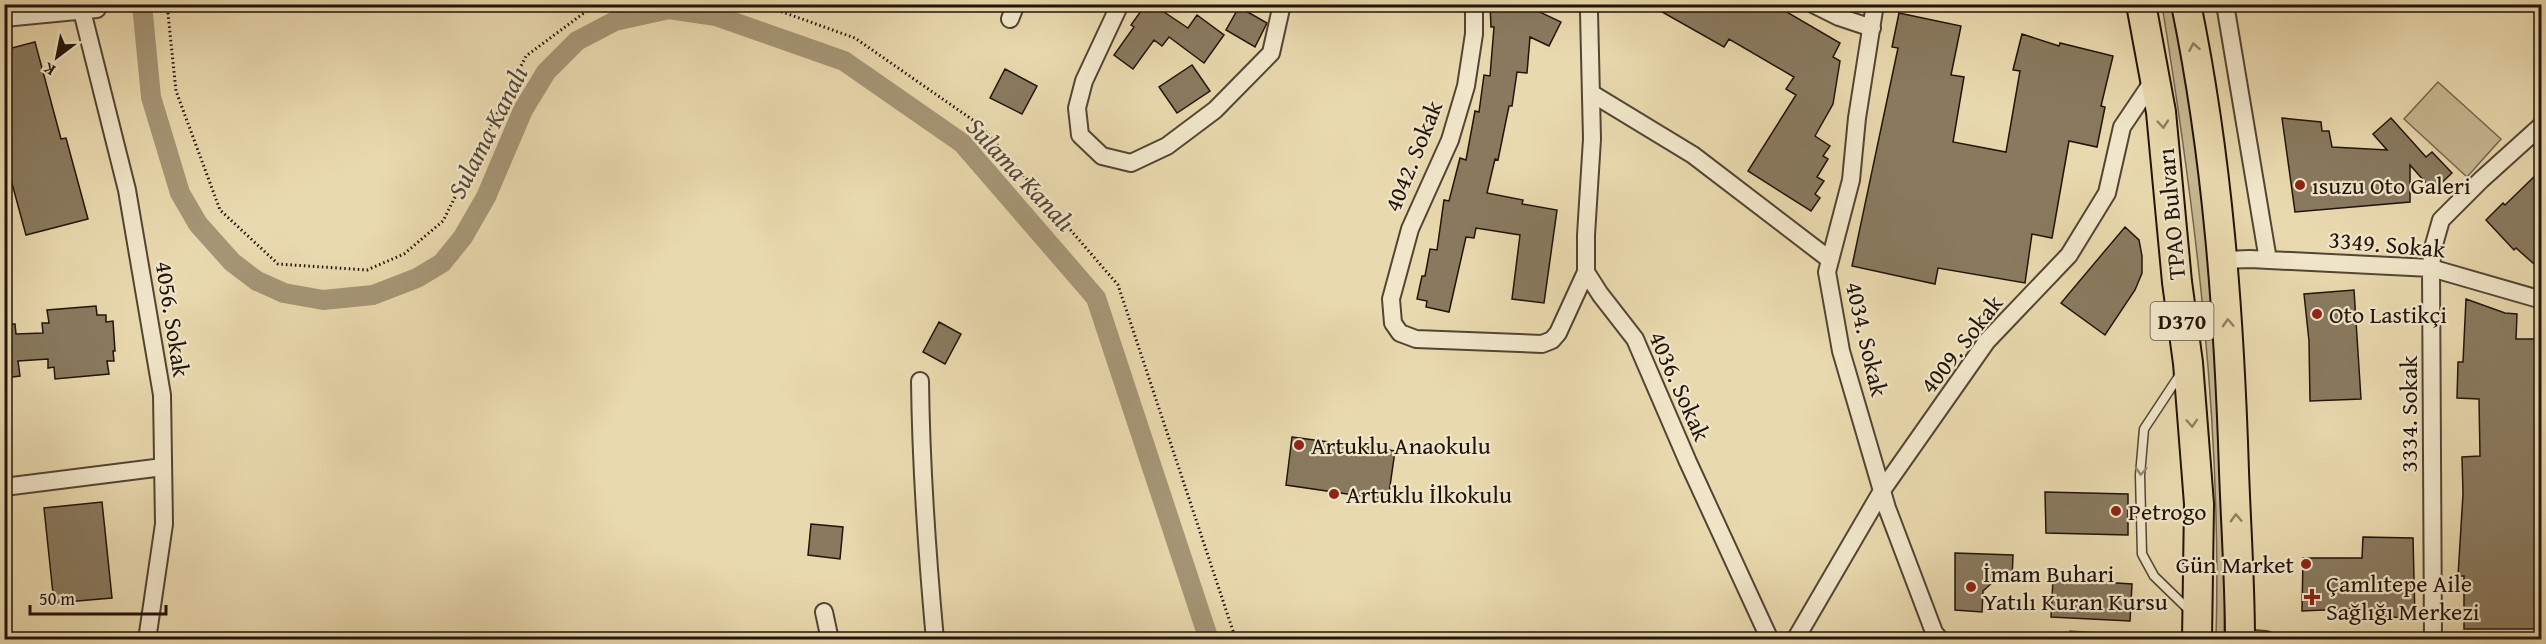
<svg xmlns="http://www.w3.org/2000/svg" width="2546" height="644" viewBox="0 0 2546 644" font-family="'Gentium Book Plus',serif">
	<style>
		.green { fill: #c7b892; stroke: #74664e; stroke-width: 1.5 }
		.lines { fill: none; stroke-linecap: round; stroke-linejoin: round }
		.canal { stroke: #a59676; stroke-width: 20 }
		.building { fill: #897a5f; stroke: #21140a; stroke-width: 1.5 }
		.lane-casing { stroke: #534533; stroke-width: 11 }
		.street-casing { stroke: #534533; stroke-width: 20 }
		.highway-casing { stroke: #21140a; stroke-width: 32 }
		.path { stroke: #21140a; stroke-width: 3; stroke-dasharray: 1.5 3; stroke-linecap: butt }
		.lane { stroke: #f1e6ca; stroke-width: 8 }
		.street { stroke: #f1e6ca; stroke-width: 16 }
		.highway { stroke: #e9d9ae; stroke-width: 28 }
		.oneway { stroke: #8f8064 }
		.oneway2 { stroke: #938874 }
		.poi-dot { fill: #8f2418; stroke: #f1e6ca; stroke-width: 2 }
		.labels { text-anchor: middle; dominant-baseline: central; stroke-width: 4.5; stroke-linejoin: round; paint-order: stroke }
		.shield { fill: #f1e6ca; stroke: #5f5344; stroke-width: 1.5 }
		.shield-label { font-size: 22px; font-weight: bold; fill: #21140a }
		.street-label { font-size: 24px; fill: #21140a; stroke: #f1e6ca }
		.poi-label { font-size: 24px; fill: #21140a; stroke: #f1e6ca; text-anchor: start }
		.water-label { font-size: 26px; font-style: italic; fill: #564835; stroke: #f1e6ca }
	</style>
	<rect width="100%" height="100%" fill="#e9d9ae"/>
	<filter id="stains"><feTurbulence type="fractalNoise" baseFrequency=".00333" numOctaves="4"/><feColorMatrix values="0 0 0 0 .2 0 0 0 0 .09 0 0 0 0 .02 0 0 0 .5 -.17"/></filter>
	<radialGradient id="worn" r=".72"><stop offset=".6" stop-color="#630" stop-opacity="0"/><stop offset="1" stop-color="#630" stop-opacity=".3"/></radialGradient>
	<!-- green -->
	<path class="green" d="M2162 5H2174C2214 213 2230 427 2224 639H2216C2222 426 2196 215 2162 5Z
		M2438 82 2501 139 2467 177 2404 119Z
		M2070 631 2138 636V639H2070Z"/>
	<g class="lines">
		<!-- canal -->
		<path class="canal" d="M142 4 151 97 180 193 198 224 232 262 257 281 284 293 323 300 373 295 417 278 442 263 463 237 486 197 523 110 546 72 577 41 615 21 669 9 716 16 844 61 962 143 1096 298 1209 640"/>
	</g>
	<!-- building -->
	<path class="building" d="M1146 4H1152L1188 28 1197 15 1224 35 1204 63 1169 37 1162 46 1154 40 1133 69 1114 55 1134 27 1131 25Z
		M1490 4H1523L1561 22 1549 46 1530 37 1527 73 1517 72 1512 106H1509L1498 160 1495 159 1487 193 1523 200 1522 204 1557 210 1544 303 1512 299 1520 235 1476 228 1474 238 1466 237 1449 312 1426 307 1427 301 1417 299 1422 276H1425L1430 249 1437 250 1444 200 1449 201 1460 158 1466 160 1475 111 1479 112 1484 75 1490 76 1494 27H1491Z
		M1648 4H1773L1840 43 1833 57 1840 61 1833 104 1815 136 1830 146 1823 156 1828 159 1817 177 1824 181 1815 194 1820 198 1811 211 1748 171 1796 95 1786 89 1794 77 1729 39 1724 47Z
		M1239 7 1267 23 1255 47 1226 30Z
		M1899 13 1961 26 1951 75 1964 77 1953 142 2006 152 2020 71 2013 70 2022 34 2059 46 2060 43 2113 56 2101 106 2105 107 2097 147 2069 141 2052 238 2032 234 2025 283 1938 268 1935 284 1852 266 1898 48 1892 47Z
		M35 42 61 139 66 138 88 219 26 235 4 154V50Z
		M1192 65 1210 91 1177 113 1159 87Z
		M1005 69 1037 86 1022 114 990 98Z
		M2282 118 2321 122 2322 131H2329L2332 147 2387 150 2373 134 2391 118 2426 157 2432 152 2452 173 2433 191 2410 165V202L2295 212Z
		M2541 170V255L2534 264 2516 248 2514 250 2486 220 2503 203 2505 205Z
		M2125 227 2139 240 2142 256V273L2135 290 2105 335 2061 303Z
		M2354 290 2361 399 2310 401 2309 341 2304 294Z
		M2466 299 2505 313 2517 314 2516 339H2541V629H2464V576H2458L2463 494 2462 457 2480 456 2479 399 2457 398 2458 362H2463Z
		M96 306 97 315H106V322L113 321 115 351H113L114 361H107L109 374 55 379 54 367 48 368V359L18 361 20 376 4 378V324H15L16 334 43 333 42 323H49L47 310Z
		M939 322 961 334 945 364 923 352Z
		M1292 437 1395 451 1388 500 1286 485Z
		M2045 492 2128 494V535L2046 533Z
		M102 502 112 598 54 603 44 508Z
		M811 524 843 527 840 559 808 555Z
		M2363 537 2413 538 2415 620 2386 616 2368 608 2302 611 2303 558H2362Z
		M1955 553 2013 555 2012 580 1993 582 1983 591 1982 612 1955 610Z
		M2053 579 2132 584 2130 621 2051 617Z"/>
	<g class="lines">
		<defs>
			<path id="lane" d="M2181 373 2144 429 2140 475 2142 554 2154 576 2191 612"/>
			<path id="street" d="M1120 4 1084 81 1077 108 1080 135 1102 156 1131 163 1167 146 1215 110 1271 53 1282 4
				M1474 4V34L1466 86 1450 140 1410 229 1391 299 1393 323 1400 333 1416 339 1542 344 1552 340 1558 333 1586 272
				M1591 4 1589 12 1592 139 1586 235V272L1600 294 1635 339 1688 462 1770 640
				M1813 4 1839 17 1872 28
				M1875 4 1857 118 1851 180 1827 272 1841 351 1887 508 1934 632 1940 640
				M2225 4 2268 260
				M82 11 127 190 162 395 164 524 147 640
				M4 18 97 9
				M1010 19 1016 4
				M1591 93 1693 155 1829 259
				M2224 260 2250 259 2431 268 2542 300
				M920 381C921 468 927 553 935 640
				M4 487 163 467
				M824 612 830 640
				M2240 638 2266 640
				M1795 640 1883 489 1987 341 2069 255 2107 193 2122 127 2155 78
				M2433 640 2431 268 2433 248 2441 220 2481 180 2542 125"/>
			<path id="highway" d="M2141 4 2161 112 2177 282 2188 363 2199 504 2197 640
				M2186 4C2218 159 2229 314 2234 471 2236 527 2240 583 2240 640"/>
		</defs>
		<!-- lane casing -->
		<use href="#lane" class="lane-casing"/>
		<!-- street casing -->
		<use href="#street" class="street-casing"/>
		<!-- highway casing -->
		<use href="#highway" class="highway-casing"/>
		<!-- path -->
		<path class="path" d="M167 4 176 91 220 210 278 264 367 270 404 254 443 221 526 56 596 4
			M760 4 855 38 980 125 1118 285 1236 640"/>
		<!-- lane -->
		<use href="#lane" class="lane"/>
		<!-- street -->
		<use href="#street" class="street"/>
		<!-- highway -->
		<use href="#highway" class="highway"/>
	</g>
	<!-- one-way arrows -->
	<defs><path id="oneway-chevron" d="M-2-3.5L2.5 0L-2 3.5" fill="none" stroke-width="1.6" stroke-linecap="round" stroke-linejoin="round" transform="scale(1.5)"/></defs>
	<g class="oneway">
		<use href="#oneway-chevron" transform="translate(2194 47) rotate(-100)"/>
		<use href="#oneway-chevron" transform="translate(2163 124) rotate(85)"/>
		<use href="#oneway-chevron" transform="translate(2228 323) rotate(-93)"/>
		<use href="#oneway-chevron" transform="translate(2192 423) rotate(86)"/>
		<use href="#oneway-chevron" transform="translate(2236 518) rotate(-92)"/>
	</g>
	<use class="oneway2" href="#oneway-chevron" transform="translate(2141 471) rotate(93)"/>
	<!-- markers -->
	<g class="poi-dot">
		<circle cx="2300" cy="185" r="6"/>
		<circle cx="2317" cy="314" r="6"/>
		<circle cx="1299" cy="445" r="6"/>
		<circle cx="1334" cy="494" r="6"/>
		<circle cx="2116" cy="511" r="6"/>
		<circle cx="2306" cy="564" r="6"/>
		<circle cx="1971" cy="587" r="6"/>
		<path d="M2309 588h6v6h6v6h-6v6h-6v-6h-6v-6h6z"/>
	</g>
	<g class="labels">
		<!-- shield labels -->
		<rect class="shield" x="2150.5" y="302" width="63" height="38" rx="4.5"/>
		<g class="shield-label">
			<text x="2182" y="321">D370</text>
		</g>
		<!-- street labels -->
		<g class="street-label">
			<text transform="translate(1413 156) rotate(-68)">4042. Sokak</text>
			<text transform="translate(2171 214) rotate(-95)">TPAO Bulvarı</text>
			<text transform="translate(2387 244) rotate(5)">3349. Sokak</text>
			<text transform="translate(173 319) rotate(81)">4056. Sokak</text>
			<text transform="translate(1867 339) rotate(77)">4034. Sokak</text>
			<text transform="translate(1961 344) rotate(-52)">4009. Sokak</text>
			<text transform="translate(1680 386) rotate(66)">4036. Sokak</text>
			<text transform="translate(2408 414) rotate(-90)">3334. Sokak</text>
		</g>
		<!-- poi labels -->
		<g class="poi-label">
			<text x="2312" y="185">ısuzu Oto Galeri</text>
			<text x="2329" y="314">Oto Lastikçi</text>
			<text x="1311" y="445">Artuklu Anaokulu</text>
			<text x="1346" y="494">Artuklu İlkokulu</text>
			<text x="2128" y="511">Petrogo</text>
			<text x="2294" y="564" text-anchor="end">Gün Market</text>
			<text x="1983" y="573">İmam Buhari<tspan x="1983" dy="28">Yatılı Kuran Kursu</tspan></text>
			<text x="2326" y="583">Çamlıtepe Aile<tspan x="2326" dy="28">Sağlığı Merkezi</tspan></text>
		</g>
		<!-- water labels -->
		<g class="water-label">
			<text transform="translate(487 132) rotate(-63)">Sulama Kanalı</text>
			<text transform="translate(1021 174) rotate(47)">Sulama Kanalı</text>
		</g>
	</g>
	<!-- margin -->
	<rect width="2546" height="644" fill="none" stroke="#e9d9ae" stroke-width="24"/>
	<rect x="6" y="6" width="2534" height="632" fill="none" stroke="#21140a" stroke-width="3"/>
	<rect x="12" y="12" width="2522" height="620" fill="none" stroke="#21140a" stroke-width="1.5"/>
	<!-- north arrow -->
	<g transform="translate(57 57) rotate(212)" stroke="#f1e6ca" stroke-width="4.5" paint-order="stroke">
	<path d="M0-4.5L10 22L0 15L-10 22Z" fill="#21140a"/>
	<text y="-9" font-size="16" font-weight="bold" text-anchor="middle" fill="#21140a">K</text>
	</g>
	<!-- scale -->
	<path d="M30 605v9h136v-9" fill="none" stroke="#21140a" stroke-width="3"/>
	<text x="39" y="605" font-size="18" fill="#21140a" stroke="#f1e6ca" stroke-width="4.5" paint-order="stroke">50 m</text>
	<rect width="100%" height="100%" filter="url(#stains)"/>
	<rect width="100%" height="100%" fill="url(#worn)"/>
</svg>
